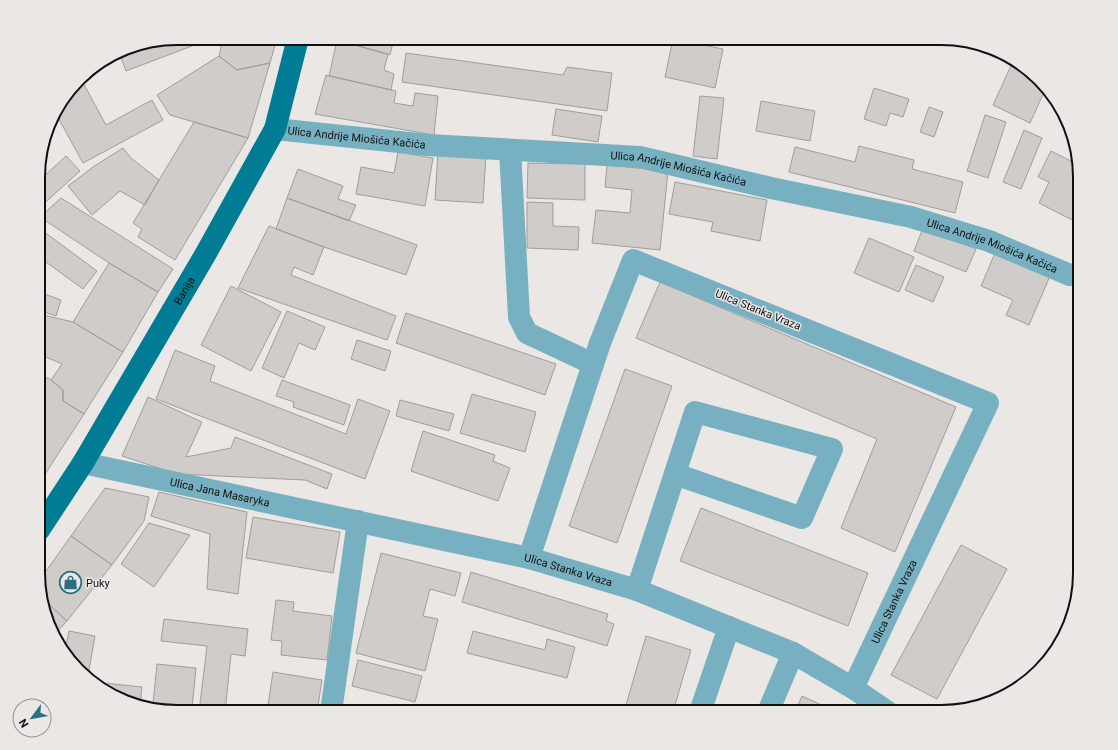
<svg xmlns="http://www.w3.org/2000/svg" width="1118" height="750" viewBox="0 0 1118 750" font-family="Roboto,sans-serif">
	<style>
		.building { fill: #cfccca; stroke: #a09d9b }
		.lines { fill: none; stroke-linecap: round; stroke-linejoin: round }
		.minor { stroke: #77b1c1; stroke-width: 22 }
		.major { stroke: #007d95; stroke-width: 22 }
		.labels { text-anchor: middle; dominant-baseline: central; stroke-width: 3; stroke-linejoin: round; paint-order: stroke }
		.street-label { font-size: 11px; fill: #121110; stroke: #eae7e5 }
		.poi-label { font-size: 11px; fill: #121110; stroke: #eae7e5; text-anchor: start }
		.rim { fill: none; stroke: #121110; stroke-width: 2 }
	</style>
	<rect width="100%" height="100%" fill="#eae7e5"/>
	<!-- building -->
	<path class="building" d="M177 38H213L126 71 119 52 126 48Z
		M223 38H277L270 63 237 70 219 56Z
		M338 38H394L390 55 337 40Z
		M673 39 723 49 715 88 665 77Z
		M337 40 388 54 384 70 394 74 391 90 329 76Z
		M406 53 563 75 567 67 612 73 607 111 402 82Z
		M219 56 237 70 270 63 248 138 170 115 157 95Z
		M1014 59 1018 62 1045 90 1030 123 993 105Z
		M326 75 396 91 394 103 413 106 415 93 438 96 434 135 315 114Z
		M81 79 106 125 152 100 163 120 83 163 55 112Z
		M874 88 909 99 903 117 890 113 886 126 864 119Z
		M700 96 724 98 717 159 693 156Z
		M761 101 815 111 810 141 756 131Z
		M929 107 943 112 934 137 920 132Z
		M556 109 602 116 598 142 552 135Z
		M985 115 1006 122 988 178 967 171Z
		M194 122 248 138 175 260 138 237 142 229 133 223Z
		M1024 130 1042 138 1021 189 1003 182Z
		M859 146 914 160 912 169 963 182 955 213 789 172 795 147 855 162Z
		M123 148 131 158 159 180 145 205 120 191 92 215 68 186 93 167Z
		M1051 151 1079 165 1080 215 1076 222 1039 203 1049 182 1038 177Z
		M398 152 433 158 425 206 356 194 361 167 394 173Z
		M438 152 486 155 483 203 435 200Z
		M66 156 80 171 39 208V181Z
		M528 163 585 164V200L527 198Z
		M607 165 668 171 660 250 592 243 596 210 630 213 632 190 605 187Z
		M298 169 343 186 338 199 356 205 349 221 287 198Z
		M675 182 767 200 760 241 711 231 713 222 669 214Z
		M61 198 173 269 158 292 109 263 40 217Z
		M287 198 417 245 406 275 324 247 276 229Z
		M527 202 553 203V226L579 227 578 250 527 248Z
		M269 226 324 247 313 275 294 267 291 275 396 316 387 340 238 288Z
		M39 228 97 271 83 289 39 257Z
		M923 228 976 249 966 272 914 251Z
		M869 238 914 257 899 292 854 273Z
		M995 253 1050 276 1029 325 1006 315 1013 300 981 286Z
		M109 263 158 292 123 352 73 322Z
		M916 265 944 277 933 302 905 290Z
		M660 282 956 407 895 552 841 528 877 439 636 338Z
		M231 286 281 312 251 371 201 345Z
		M39 292 61 300 56 316 39 310Z
		M287 311 325 327 315 350 299 343 284 378 262 368Z
		M406 313 556 364 545 395 396 343Z
		M39 314 73 322 123 352 84 414 63 401V390L51 380 62 364 39 354Z
		M357 340 391 351 385 371 351 359Z
		M175 350 215 366 210 381 346 434 358 399 390 411 365 479 156 399Z
		M625 369 672 386 617 543 569 526Z
		M39 377 48 378 51 380 63 390V401L84 414 40 482Z
		M282 380 350 405 344 425 293 407 294 402 276 396Z
		M472 394 536 412 525 452 460 433Z
		M148 397 202 422 186 457 231 448 235 437 332 474 327 489 305 480 177 474 122 456Z
		M400 400 454 414 449 431 396 416Z
		M423 431 495 455 493 461 510 468 498 501 411 471Z
		M105 488 149 497 144 521 112 565 71 536Z
		M159 492 247 512 238 594 207 589 210 534 151 516Z
		M701 508 868 573 848 626 680 561Z
		M253 517 340 532 333 573 246 558Z
		M149 523 190 535 154 587 121 564Z
		M71 536 112 565 67 621 42 598 39 591V581Z
		M961 545 1007 569 937 699 891 675Z
		M381 553 461 573 455 596 430 589 423 616 438 619 425 671 356 653Z
		M471 572 608 614 606 621 614 624 607 646 462 602Z
		M42 598 67 621 54 635Z
		M276 600 294 602 293 611 332 616 327 660 281 655 282 641 271 640Z
		M164 619 248 629 245 656 231 654 225 712H199L207 646 161 641Z
		M69 631 95 636 88 676 65 651Z
		M473 631 545 650 547 639 575 647 567 678 467 653Z
		M646 636 691 650 673 712H624Z
		M358 660 422 676 415 702 352 686Z
		M157 664 196 668 192 708 153 704Z
		M273 672 322 680 317 712H267Z
		M95 682 142 687 140 706 133 705 100 688Z
		M802 696 837 712H795Z
		M434 705 450 712H431Z"/>
	<g class="lines">
		<!-- minor -->
		<g class="minor">
			<path id="s1" d="M275 129 428 145 640 157 771 188 911 217 989 241 1070 275"/>
			<path d="M510 150 519 317 527 333 593 364"/>
			<path id="s2" d="M83 463 529 558 637 590 793 653 853 688 988 403 633 260 600 343 529 558"/>
			<path d="M637 590 695 412 832 449 802 518 675 474"/>
			<path d="M853 688 888 712"/>
			<path d="M331 712 358 521"/>
			<path d="M700 712 729 627"/>
			<path d="M768 712 793 653"/>
		</g>
		<!-- major -->
		<path class="major" id="s3" d="M39 530 83 463 205 255 275 129 298 38"/>
	</g>
	<!-- icons -->
	<defs>
		<symbol id="shop-ring" viewBox="-11 -11 22 22"><circle r="9.5" fill="#eae7e5" stroke="#2c6f80" stroke-width="1.5"/><path d="M-5-2.5h2.3a2.7 3.5 0 0 1 5.4 0H5L5.5 6h-11ZM-1.5-2.5h3a1.5 2.3 0 0 0-3 0Z" fill="#2c6f80"/></symbol>
	</defs>
	<g fill-rule="evenodd">
		<use href="#shop-ring" x="58" y="570" width="25" height="25"/>
	</g>
	<g class="labels">
		<!-- street labels -->
		<g class="street-label">
			<text stroke="none"><textPath href="#s1" startOffset="82">Ulica Andrije Miošića Kačića</textPath></text>
			<text stroke="none"><textPath href="#s1" startOffset="406">Ulica Andrije Miošića Kačića</textPath></text>
			<text stroke="none"><textPath href="#s1" startOffset="730">Ulica Andrije Miošića Kačića</textPath></text>
			<text stroke="none"><textPath href="#s3" startOffset="280">Banija</textPath></text>
			<text transform="translate(758 310) rotate(22)">Ulica Stanka Vraza</text>
			<text stroke="none"><textPath href="#s2" startOffset="140">Ulica Jana Masaryka</textPath></text>
			<text stroke="none"><textPath href="#s2" startOffset="497">Ulica Stanka Vraza</textPath></text>
			<text stroke="none"><textPath href="#s2" startOffset="902">Ulica Stanka Vraza</textPath></text>
		</g>
		<!-- poi labels -->
		<g class="poi-label">
			<text x="86" y="583">Puky</text>
		</g>
	</g>
	<!-- crop -->
	<path d="M0 0H1118V750H0ZM177 45H941A132 132 0 0 1 1073 177V573A132 132 0 0 1 941 705H177A132 132 0 0 1 45 573V177A132 132 0 0 1 177 45Z" fill="#eae7e5" fill-rule="evenodd"/>
	<path class="rim" d="M177 45H941A132 132 0 0 1 1073 177V573A132 132 0 0 1 941 705H177A132 132 0 0 1 45 573V177A132 132 0 0 1 177 45Z"/>
	<!-- north arrow -->
	<g transform="translate(32 718) rotate(238)"><circle r="19" fill="#eae7e5" stroke="#949190"/>
	<path d="M0-3L7 15L0 10L-7 15Z" fill="#2c6f80"/>
	<text y="-6" font-size="11" font-weight="bold" text-anchor="middle" fill="#121110">N</text>
	</g>
</svg>
